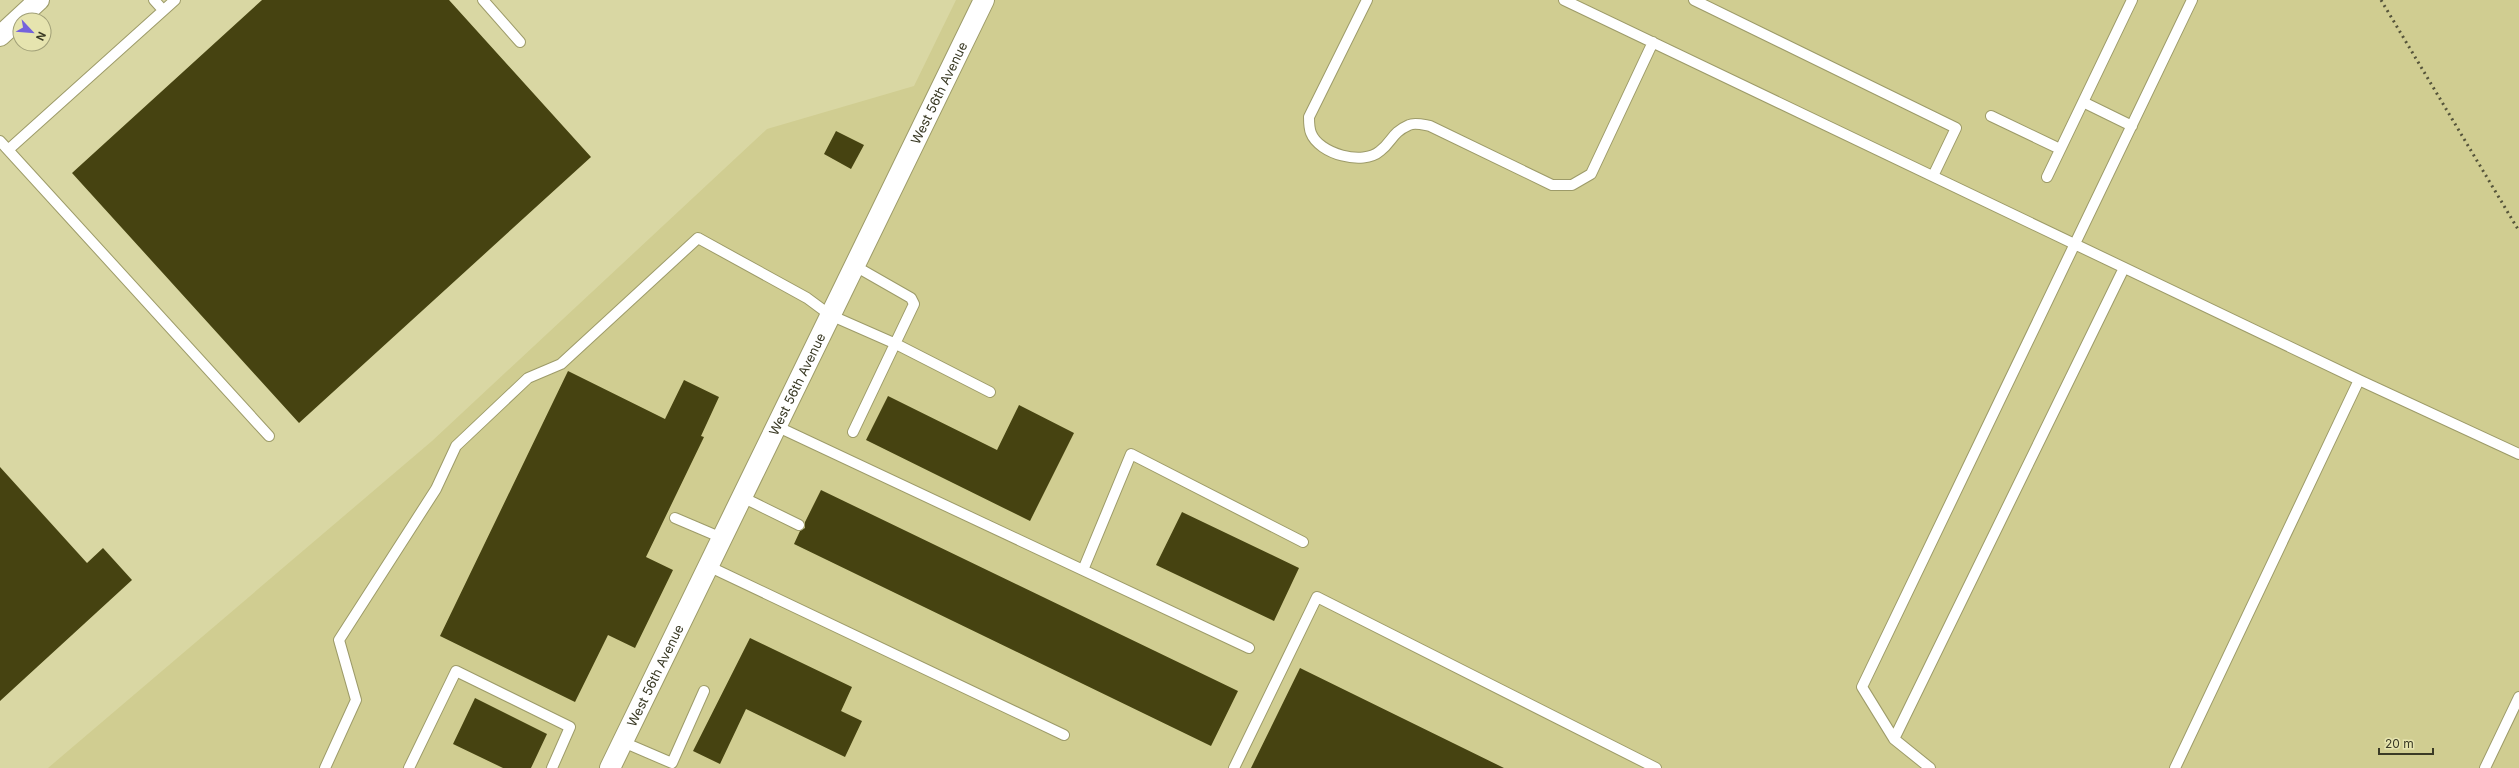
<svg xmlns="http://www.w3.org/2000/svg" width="2519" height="768" viewBox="0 0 2519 768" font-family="Inter,sans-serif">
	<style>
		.built { fill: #d0cd91 }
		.building { fill: #464311 }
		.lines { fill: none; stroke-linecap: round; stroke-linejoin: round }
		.service-casing { stroke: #9d9b69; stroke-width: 12 }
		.minor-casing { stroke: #9d9b69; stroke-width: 22 }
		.service { stroke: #fff; stroke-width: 10 }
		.minor { stroke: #fff; stroke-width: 20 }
		.rail { stroke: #55543a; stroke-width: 3; stroke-dasharray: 2 4; stroke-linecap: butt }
		.labels { text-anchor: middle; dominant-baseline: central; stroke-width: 4; stroke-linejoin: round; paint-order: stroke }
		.street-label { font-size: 13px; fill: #3a3a25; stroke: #e6e4af }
	</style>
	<rect width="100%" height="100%" fill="#d9d7a3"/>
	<!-- built -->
	<path class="built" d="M956 0H2519V768H48L432 441 767 129 914 86Z"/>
	<!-- building -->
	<path class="building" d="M262 0H449L591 157 299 423 72 173Z
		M836 131 864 145 851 169 824 154Z
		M568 371 665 419 684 380 719 397 701 436 704 437 646 557 673 570 635 648 608 635 575 702 440 636Z
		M888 396 997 450 1019 405 1074 433 1030 521 866 440Z
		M0 467 87 563 103 548 132 580 0 701Z
		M821 490 1238 691 1211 746 794 544 800 531 805 528V522Z
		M1182 512 1299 568 1274 621 1156 565Z
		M750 638 852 687 841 711 862 721 845 757 746 709 720 764 693 751Z
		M1300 668 1504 768H1251Z
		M475 698 547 734 531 768H503L453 744Z"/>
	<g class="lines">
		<defs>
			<path id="service" d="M154 0 163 10
				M483 0 520 42
				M1367 0 1309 117C1309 122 1309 128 1311 133 1319 154 1363 166 1380 151 1393 141 1391 133 1409 125 1415 122 1424 125 1430 126L1552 185H1572L1591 174 1653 42
				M1564 0 2359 380
				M1694 0 1956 128 1933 176
				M2083 102 2132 126
				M1991 116 2060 149
				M0 141 269 436
				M8 150 175 0
				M2047 177 2132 0
				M776 426 1249 648
				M853 432 914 304 911 298 855 266
				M742 497 799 525
				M675 518 722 538
				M708 566 1064 735
				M1083 570 1131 454 1303 542
				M1894 739 2124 268
				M623 742 672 763 704 691
				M325 768 356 700 339 640 436 489 456 446 528 378 561 364 698 238 807 298 830 315 896 344 990 392
				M409 768 456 671 570 727 552 768
				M1234 768 1317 597 1656 768
				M1930 768 1894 739 1862 687 2192 0
				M2175 768 2359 380 2519 454
				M2485 768 2519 697"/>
			<g id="minor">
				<path d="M0 36 39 0"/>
				<path id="s1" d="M610 768 984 0"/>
			</g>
		</defs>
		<!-- service casing -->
		<use href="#service" class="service-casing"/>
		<!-- minor casing -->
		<use href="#minor" class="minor-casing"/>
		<!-- service -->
		<use href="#service" class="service"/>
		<!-- minor -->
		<use href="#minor" class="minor"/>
		<!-- rail -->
		<path class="rail" d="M2381 0 2519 231"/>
	</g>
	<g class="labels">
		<!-- street labels -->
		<g class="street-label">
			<text stroke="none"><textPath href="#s1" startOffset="751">West 56th Avenue</textPath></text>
			<text stroke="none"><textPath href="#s1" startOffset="427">West 56th Avenue</textPath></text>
			<text stroke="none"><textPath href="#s1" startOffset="103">West 56th Avenue</textPath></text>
		</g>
	</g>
	<!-- north arrow -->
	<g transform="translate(32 32) rotate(116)"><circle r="19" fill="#e6e4af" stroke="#a1a078"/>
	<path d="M0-3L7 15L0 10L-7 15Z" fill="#7462dc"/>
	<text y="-6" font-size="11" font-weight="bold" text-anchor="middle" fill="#3a3a25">N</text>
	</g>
	<!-- scale -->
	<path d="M2379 748v6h54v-6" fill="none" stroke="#3a3a25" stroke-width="2"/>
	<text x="2385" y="748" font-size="12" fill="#3a3a25" stroke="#e6e4af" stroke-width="3" paint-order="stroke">20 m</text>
</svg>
